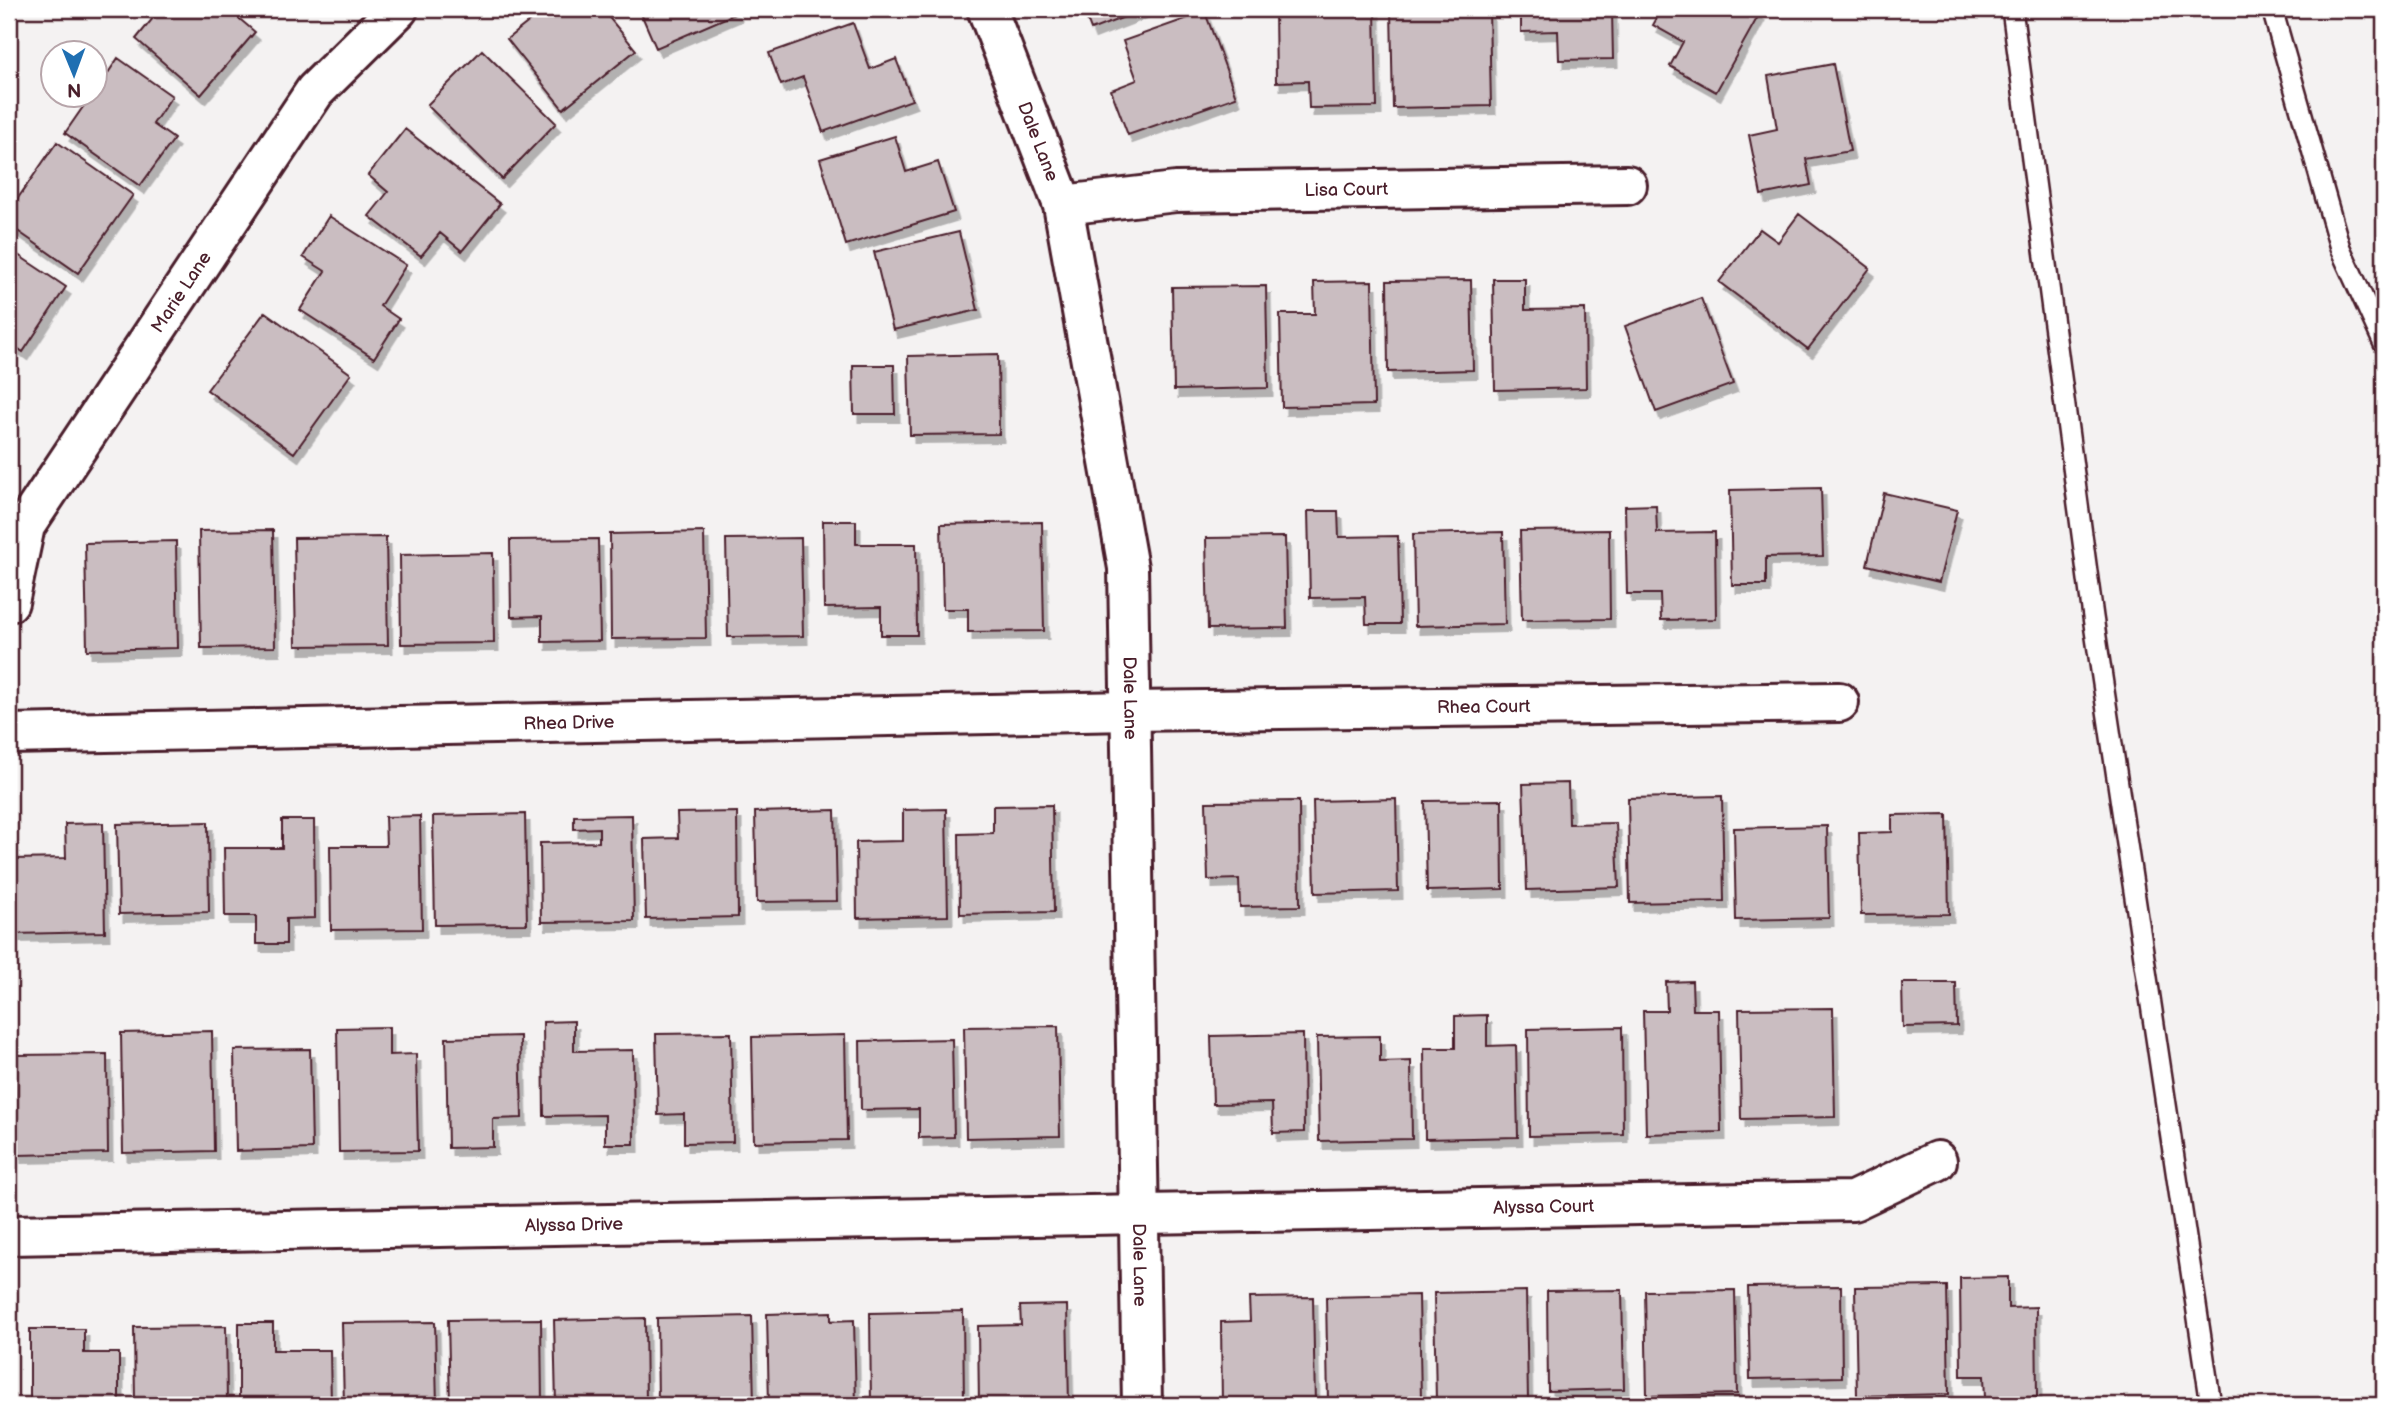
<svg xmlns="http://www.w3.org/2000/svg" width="2393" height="1414" viewBox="0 0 2393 1414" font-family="'Balsamiq Sans',sans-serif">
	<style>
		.building { fill: #cabdc1; stroke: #4a1f2b; stroke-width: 2; filter: url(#shadow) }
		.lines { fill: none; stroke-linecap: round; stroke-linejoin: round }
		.service-casing { stroke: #4a1f2b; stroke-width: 24 }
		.minor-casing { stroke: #4a1f2b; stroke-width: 44 }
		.tertiary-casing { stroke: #4a1f2b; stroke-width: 44 }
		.service { stroke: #fff; stroke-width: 19 }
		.minor { stroke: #fff; stroke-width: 38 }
		.tertiary { stroke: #fff; stroke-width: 38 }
		.labels { text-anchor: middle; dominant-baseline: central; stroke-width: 5; stroke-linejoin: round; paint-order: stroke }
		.street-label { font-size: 18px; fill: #4a1f2b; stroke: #fff }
	</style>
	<defs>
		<filter id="shadow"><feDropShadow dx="4.5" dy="8" stdDeviation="0" flood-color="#0004"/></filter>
	</defs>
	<rect width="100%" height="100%" fill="#f4f2f2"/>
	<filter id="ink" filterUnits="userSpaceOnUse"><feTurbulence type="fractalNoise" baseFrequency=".0143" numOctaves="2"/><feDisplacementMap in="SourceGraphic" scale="14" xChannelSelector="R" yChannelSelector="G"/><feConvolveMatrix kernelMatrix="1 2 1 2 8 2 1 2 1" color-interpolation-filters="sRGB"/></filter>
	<g filter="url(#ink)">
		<!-- building -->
		<path class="building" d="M144 9H228L255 32 201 95 136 39 154 17Z
			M545 9H602L636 50 563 109 507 39Z
			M639 9H735L737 13 656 48Z
			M1083 9H1145L1091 30Z
			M1275 9H1375L1377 107 1309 108 1308 81 1276 82Z
			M1391 9H1489L1491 106 1393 108Z
			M1521 9H1612L1613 59 1559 60 1558 31 1521 32Z
			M1662 9H1753L1760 13 1716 92 1670 66 1683 42 1653 25Z
			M1205 12 1236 97 1128 135 1111 90 1137 80 1123 41Z
			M853 23 870 69 896 59 912 100 823 132 803 77 781 85 769 53Z
			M482 50 556 123 502 179 427 105Z
			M118 58 172 96 153 124 174 139 140 186 65 133 92 94H94Z
			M1833 64 1850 151 1806 159 1811 185 1761 195 1749 135 1777 129 1768 76Z
			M405 129 500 204 462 251 440 233 421 256 369 216 388 192 368 175Z
			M895 136 906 172 938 162 954 212 846 245 820 159Z
			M57 142 133 195 78 273 9 225V211Z
			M1799 214 1870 268 1808 349 1719 282 1760 229 1778 242Z
			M329 216 406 265 380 306 399 319 374 358 300 310 325 271 303 257Z
			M959 232 978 310 893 330 874 252Z
			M9 249 66 287 23 352 9 342Z
			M1493 279H1525V310L1585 309 1586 388 1495 390Z
			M1471 280 1473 370 1388 372 1387 281Z
			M1372 281 1374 405 1282 407 1280 314H1315L1314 282Z
			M1266 286 1268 388 1174 390 1172 287Z
			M1701 298 1733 384 1656 412 1625 326Z
			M265 312 351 374 294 453 207 390Z
			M998 354 999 434 910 435 908 356Z
			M853 365H894L895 414H854Z
			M1821 488 1823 556 1766 557V585H1732L1730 490Z
			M1884 493 1957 510 1939 582 1867 565Z
			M1656 505 1657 533 1715 532 1716 619 1661 620 1660 594H1627L1625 506Z
			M1308 511H1338L1339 537 1398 536 1400 624H1366L1365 597 1310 598Z
			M823 521H856V544H916L917 635H881V607L824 608Z
			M1042 522 1044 631 968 632V609H943L941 524Z
			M273 530 275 647 201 648 199 531Z
			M1609 530 1610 619 1522 620 1520 531Z
			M704 532 706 638 611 639 610 534Z
			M1503 532 1505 624 1415 626 1413 534Z
			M386 537 388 645 296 646 294 538Z
			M1285 537 1287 628 1208 629 1206 538Z
			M801 538 803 636 728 637 726 539Z
			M598 539 600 641 542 642V616L511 617 510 540Z
			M176 541 178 648 87 650 85 543Z
			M493 553 494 643 401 644 400 555Z
			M1568 783 1569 824 1616 823 1619 887 1527 890 1523 784Z
			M1722 796 1724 901 1630 903 1628 798Z
			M1396 799 1398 891 1315 893 1313 801Z
			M1502 800 1503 889 1427 891 1425 801Z
			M1299 801 1300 906 1240 907 1239 879 1208 880 1206 802Z
			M1052 805 1054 912 960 914 959 834 993 833V806Z
			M946 809 948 916 857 918 856 842 903 841V810Z
			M835 810 837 901 757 902 755 812Z
			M737 812 738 917 646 919 644 839 678 838 677 813Z
			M525 814 527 924 435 925 433 816Z
			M1947 814 1949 914 1861 915 1859 833 1892 832V815Z
			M632 815 634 921 541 922 540 843 599 842V828L574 829V816Z
			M420 816 422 929 331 930 330 846H386L385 817Z
			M282 820H314L315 918 286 919V944H256V916H225L224 848H282Z
			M208 822 209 912 119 914 117 824Z
			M103 823 105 932 13 934 12 859 66 858 65 824Z
			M1827 826 1829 918 1736 920 1734 828Z
			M1692 981 1693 1010H1719L1721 1132 1646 1134 1643 1011H1667L1666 982Z
			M1902 983H1956L1957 1026 1903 1027Z
			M1833 1008 1835 1117 1741 1119 1739 1009Z
			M1487 1015V1046L1516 1045 1518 1137 1425 1139 1424 1048H1455V1016Z
			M574 1021V1051L633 1050 634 1144H605V1115L544 1116 543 1022Z
			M1058 1026 1060 1136 966 1138 964 1027Z
			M389 1027V1055L416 1054 418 1151 339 1152 337 1028Z
			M1622 1027 1623 1134 1529 1136 1528 1029Z
			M212 1031 214 1151 123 1153 121 1033Z
			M731 1033 733 1142 684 1143V1114L658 1115 656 1034Z
			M1303 1034 1304 1132 1273 1133 1272 1103 1213 1104 1211 1036Z
			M845 1035 847 1140 754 1142 752 1037Z
			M520 1036 522 1118 493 1119V1147L448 1148 446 1038Z
			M1380 1036V1062L1411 1061 1412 1139 1319 1141 1317 1037Z
			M952 1039 954 1137 919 1138V1109L861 1110 860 1041Z
			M310 1049 312 1149 236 1151 234 1050Z
			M107 1054 108 1153 17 1155 15 1055Z
			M2008 1277V1308L2036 1307 2037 1397 1985 1398 1984 1376H1961L1960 1278Z
			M1841 1286 1842 1377 1750 1379 1748 1287Z
			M1947 1286 1949 1394 1857 1396 1855 1287Z
			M1622 1290 1624 1389 1548 1391 1547 1291Z
			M1735 1290 1737 1394 1647 1396 1645 1291Z
			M1526 1291 1528 1400 1436 1402 1434 1293Z
			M1419 1295 1421 1400 1328 1402 1326 1297Z
			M1313 1297 1315 1405H1222L1221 1322 1250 1321 1249 1298Z
			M1067 1305 1069 1405H979L978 1326 1021 1325 1020 1306Z
			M963 1311 964 1405H871L870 1313Z
			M831 1312V1321L854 1320 856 1405H769L767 1314Z
			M752 1316 754 1405H658L657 1318Z
			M645 1318 646 1405H556L554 1320Z
			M541 1319 542 1405H450L448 1320Z
			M435 1322 437 1405H344L342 1323Z
			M239 1323H273V1350H330L331 1405H239Z
			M226 1326 227 1405H135L134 1327Z
			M30 1329H84V1353H119V1405H30Z"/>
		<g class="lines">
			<defs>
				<path id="service" d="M2012 9 2093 617 2211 1405
					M2272 9 2340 248 2384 344"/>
				<g id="minor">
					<path id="s1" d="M1063 205 1176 192 1627 185"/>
					<path id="s2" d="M9 602 25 526 315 91 398 9"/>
					<path id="s3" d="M9 734 1130 711 1839 702"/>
					<path id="s4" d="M9 1235 1853 1201 1937 1161"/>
				</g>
				<g id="tertiary">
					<path id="s5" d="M987 9 1063 205 1128 568 1142 1405"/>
				</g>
			</defs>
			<!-- service casing -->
			<use href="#service" class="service-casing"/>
			<!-- minor casing -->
			<use href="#minor" class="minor-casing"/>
			<!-- tertiary casing -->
			<use href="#tertiary" class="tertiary-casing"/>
			<!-- service -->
			<use href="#service" class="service"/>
			<!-- minor -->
			<use href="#minor" class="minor"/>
			<!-- tertiary -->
			<use href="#tertiary" class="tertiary"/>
		</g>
	</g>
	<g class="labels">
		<!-- street labels -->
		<g class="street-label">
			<text stroke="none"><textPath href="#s5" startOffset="142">Dale Lane</textPath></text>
			<text stroke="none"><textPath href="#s1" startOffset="284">Lisa Court</textPath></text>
			<text stroke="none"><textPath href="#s2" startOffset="359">Marie Lane</textPath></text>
			<text stroke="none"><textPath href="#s5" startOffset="709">Dale Lane</textPath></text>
			<text stroke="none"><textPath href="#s3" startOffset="1475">Rhea Court</textPath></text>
			<text stroke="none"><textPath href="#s3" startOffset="560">Rhea Drive</textPath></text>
			<text stroke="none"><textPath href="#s4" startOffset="1535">Alyssa Court</textPath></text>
			<text stroke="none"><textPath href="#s4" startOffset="565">Alyssa Drive</textPath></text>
			<text stroke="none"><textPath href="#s5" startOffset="1276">Dale Lane</textPath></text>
		</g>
	</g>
	<!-- margin -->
	<rect width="2393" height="1414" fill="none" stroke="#fff" stroke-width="35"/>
	<rect x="18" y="18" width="2358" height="1379" fill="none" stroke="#4a1f2b" stroke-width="2.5" filter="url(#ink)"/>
	<!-- north arrow -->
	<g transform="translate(74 74) rotate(179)"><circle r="33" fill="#ffffff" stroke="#b7a5aa" stroke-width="2"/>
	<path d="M0-5L12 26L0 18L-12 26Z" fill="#1f6fb2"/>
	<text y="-10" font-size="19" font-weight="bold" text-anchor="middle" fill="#4a1f2b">N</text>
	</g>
</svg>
